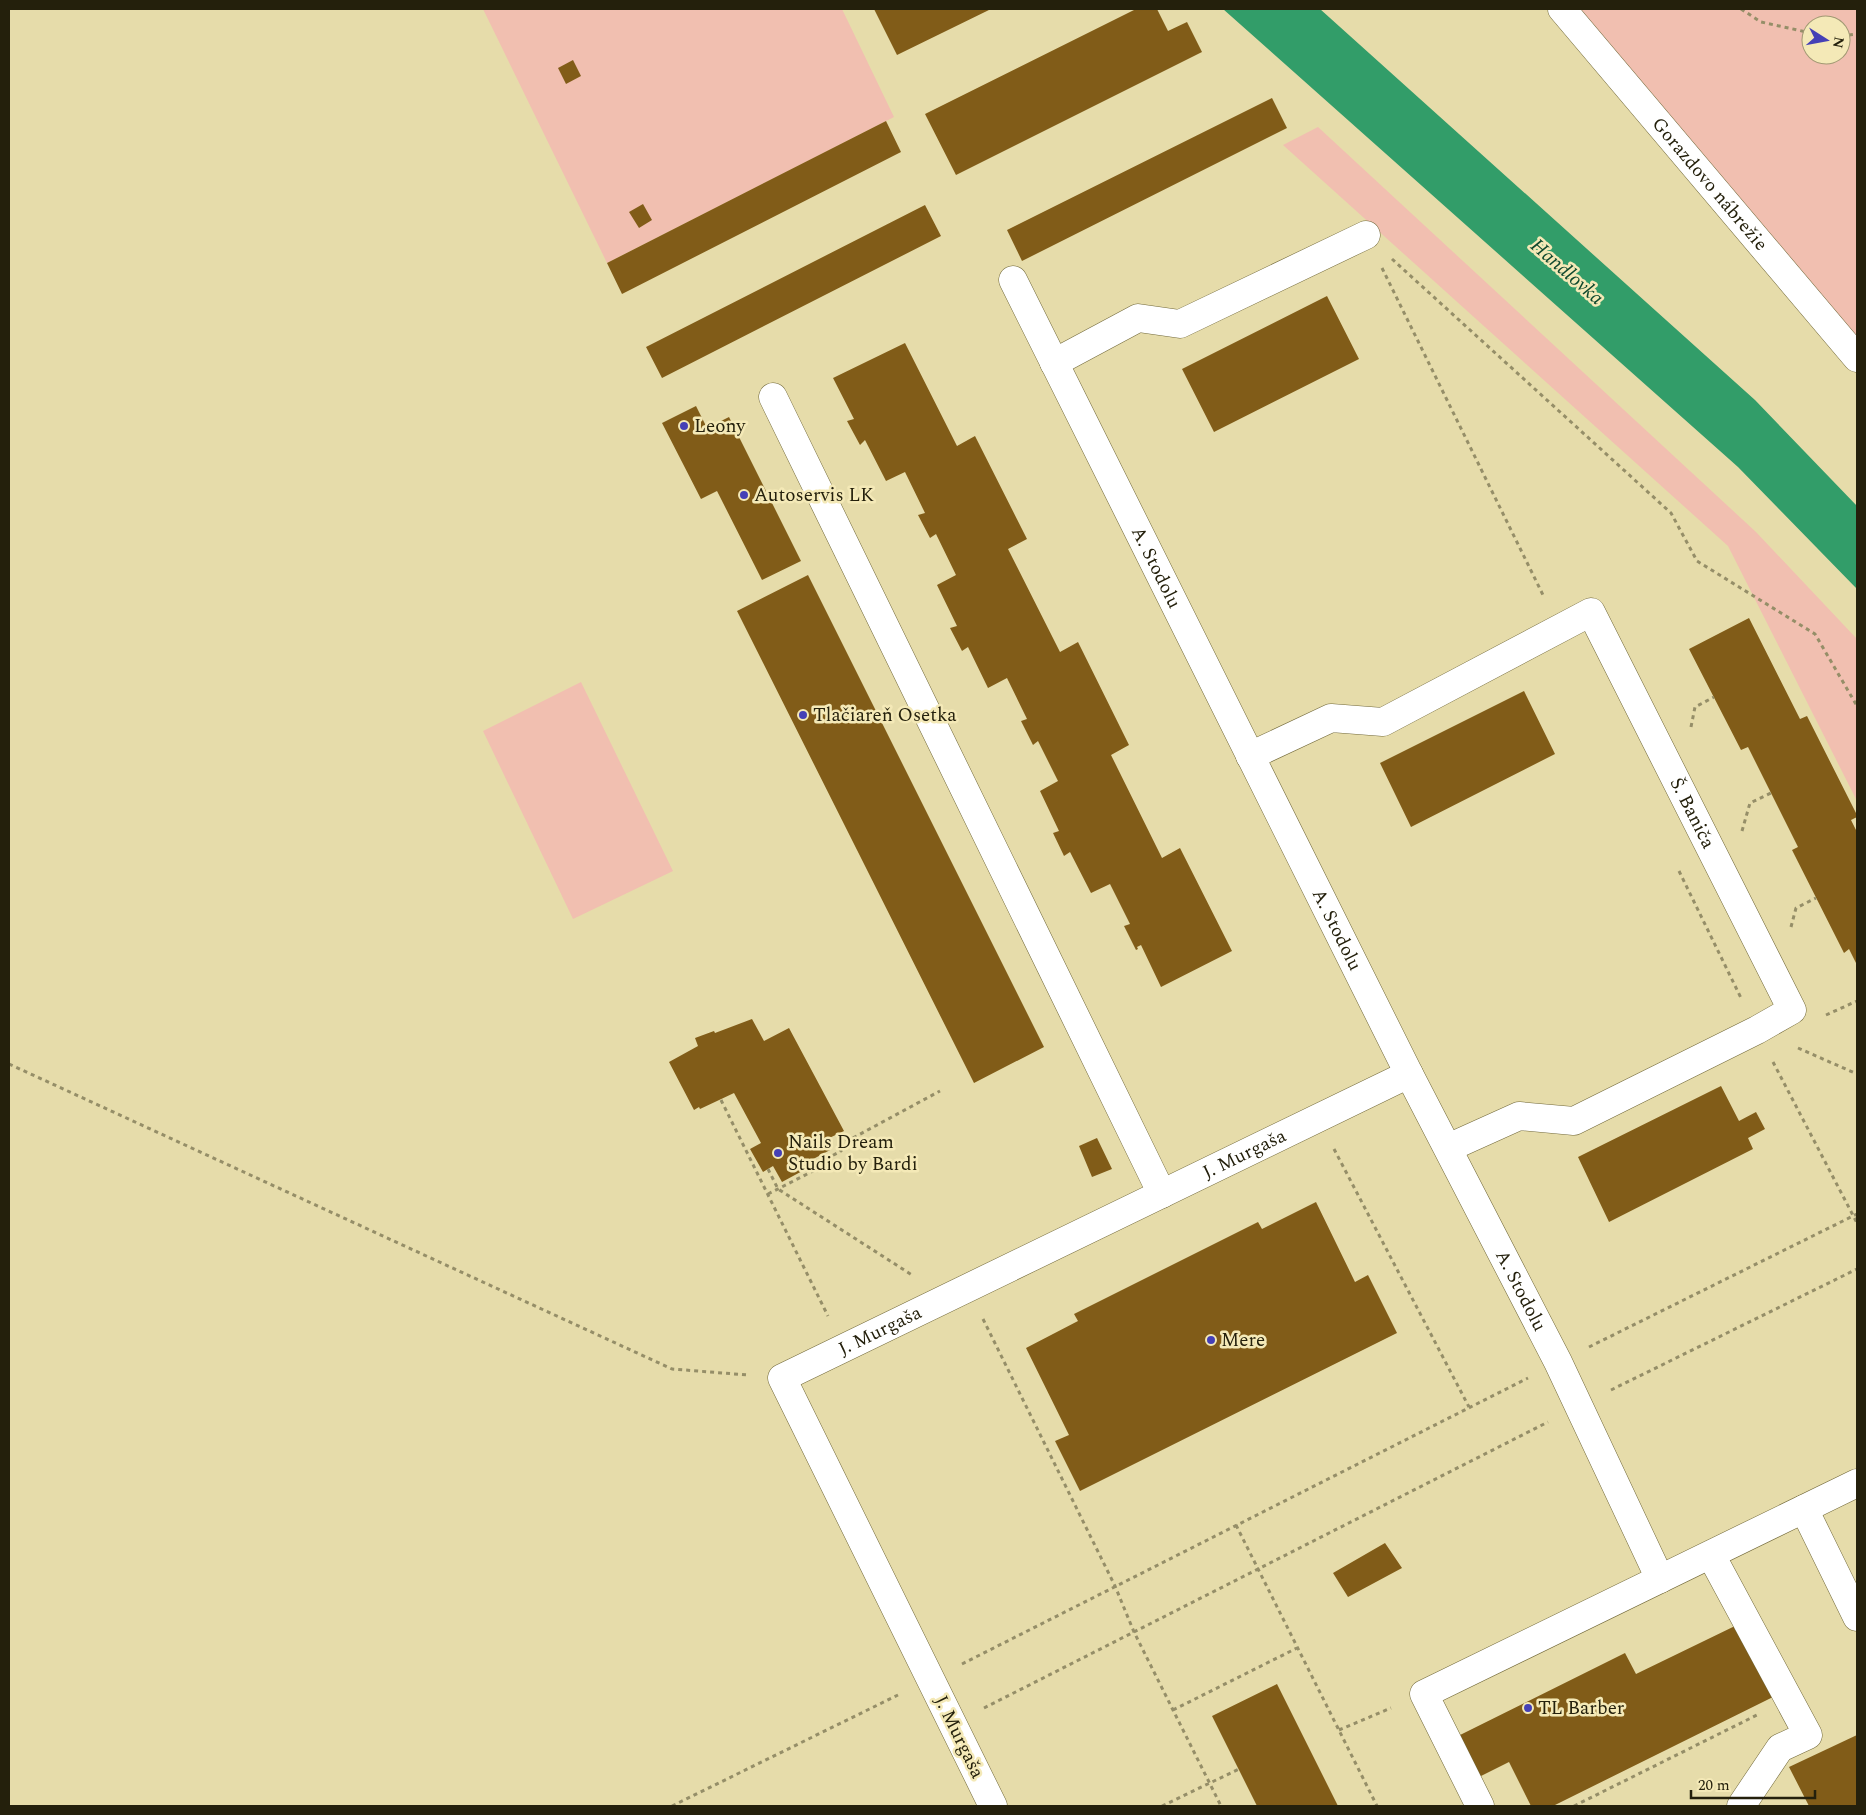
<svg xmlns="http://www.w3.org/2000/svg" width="1866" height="1815" viewBox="0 0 1866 1815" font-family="Spectral,serif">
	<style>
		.green { fill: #f1bfb0; fill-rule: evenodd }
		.water { fill: #329d69 }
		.building { fill: #815c18 }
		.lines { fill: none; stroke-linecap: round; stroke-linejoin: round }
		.minor-casing { stroke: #72693a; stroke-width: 29 }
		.path { stroke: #958e68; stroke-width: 3; stroke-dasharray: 4 4; stroke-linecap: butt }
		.minor { stroke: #fff; stroke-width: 28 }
		.poi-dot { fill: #4540b6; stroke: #f4e9b7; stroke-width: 2 }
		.labels { text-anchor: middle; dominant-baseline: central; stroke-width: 5; stroke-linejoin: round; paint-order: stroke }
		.street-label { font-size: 19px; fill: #24200c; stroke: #f4e9b7 }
		.poi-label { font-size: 19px; fill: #24200c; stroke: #f4e9b7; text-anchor: start }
		.water-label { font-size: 20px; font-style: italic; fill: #10492e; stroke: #f4e9b7 }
	</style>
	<rect width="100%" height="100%" fill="#e6dcaa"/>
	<!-- green -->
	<path class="green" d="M483 9H842L894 117 607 263Z
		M1566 9H1857V349ZM1811 25H1841V55H1811Z
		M1318 127 1756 532 1857 639V801L1728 546 1283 145Z
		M581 682 673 871 573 919 483 731Z"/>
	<!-- water -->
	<path class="water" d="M1223 9H1320L1755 400 1857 506V589L1738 467Z"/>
	<!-- building -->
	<path class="building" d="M874 9H991L897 55Z
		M1136 9H1157L1168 31 1187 22 1202 52 956 175 925 114Z
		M573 60 581 76 566 84 558 68Z
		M1272 98 1287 128 1022 261 1007 230Z
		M886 121 901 152 622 294 607 263Z
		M643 204 652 220 639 228 629 212Z
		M925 205 941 236 662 378 646 347Z
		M1327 296 1359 359 1214 432 1182 369Z
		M905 343 957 446 975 436 1027 539 1008 549 1060 652 1078 642 1129 745 1111 755 1162 858 1180 848 1232 951 1161 987 1141 945 1137 947 1138 949 1136 950 1124 926 1130 924 1110 884 1091 893 1070 852 1064 856 1053 833 1059 831 1040 791 1058 781 1038 741 1033 745 1021 721 1027 719 1007 678 988 688 968 647 962 651 950 628 957 626 937 585 956 575 936 534 930 538 918 515 925 513 905 472 886 481 865 440 860 445 847 421 854 419 833 378Z
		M696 406 707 428 729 417 801 561 762 580 717 491 701 499 662 423Z
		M808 575 1044 1047 974 1083 737 611Z
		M1749 618 1800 719 1807 716 1857 815V817L1851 820 1857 832V965L1849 949 1844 953 1792 850 1798 847 1748 747 1741 750 1689 649Z
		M1524 691 1555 754 1411 827 1380 763Z
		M752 1019 764 1041 789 1028 844 1131 825 1140 830 1150 804 1164 806 1169 782 1182 773 1166 763 1172 750 1149 761 1143 734 1093 700 1109 699 1107 694 1110 669 1062 698 1046 695 1038 714 1031 715 1033Z
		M1721 1086 1739 1121 1756 1112 1765 1129 1748 1138 1753 1149 1609 1222 1578 1157Z
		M1097 1138 1112 1169 1092 1177 1079 1146Z
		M1316 1202 1355 1282 1368 1275 1397 1333 1080 1491 1055 1441 1069 1435 1026 1348 1078 1321 1074 1314 1258 1222 1262 1229Z
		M1385 1543 1402 1568 1348 1597 1333 1573Z
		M1737 1625 1773 1697 1553 1806H1531L1509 1762 1475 1779 1454 1738 1625 1653 1636 1674Z
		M1277 1684 1338 1806H1257L1212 1716Z
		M1857 1735V1806H1809L1789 1767Z"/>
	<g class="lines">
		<defs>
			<g id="minor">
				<path id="s1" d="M1562 9 1857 358"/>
				<path id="s2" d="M1013 280 1409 1074 1558 1362 1660 1579"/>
				<path d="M1054 363 1138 318 1180 324 1366 235"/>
				<path d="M773 397 1162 1194"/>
				<path id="s3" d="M1250 756 1331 718 1383 722 1591 612 1792 1010 1757 1030 1574 1121 1519 1116 1448 1148"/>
				<path d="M1804 1509 1857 1617"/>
				<path d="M1711 1555 1808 1735 1780 1748 1741 1806"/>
				<path id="s4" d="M993 1806 782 1378 1409 1074"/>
				<path d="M1480 1806 1424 1694 1857 1483"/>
			</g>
		</defs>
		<!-- minor casing -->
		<use href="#minor" class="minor-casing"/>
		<!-- path -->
		<path class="path" d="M1741 9 1761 22 1811 33
			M1841 36 1857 34
			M1392 259 1671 513 1697 561 1815 634 1857 706
			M1382 268 1544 597
			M1691 727 1695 707 1714 697
			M1742 831 1750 803 1771 793
			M1679 871 1741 998
			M1791 927 1796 908 1816 898
			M1826 1015 1857 1001
			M1798 1048 1857 1074
			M1773 1062 1857 1223
			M9 1064 672 1369 748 1375
			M721 1100 828 1316
			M1334 1149 1469 1407
			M768 1169 778 1189 912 1275
			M768 1194 815 1170 813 1166 841 1151 838 1146 940 1091
			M983 1319 1115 1586 1134 1632 1221 1806
			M1589 1347 1857 1214
			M1611 1390 1857 1269
			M1236 1525 1377 1806
			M962 1664 1528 1378
			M984 1708 1548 1422
			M1173 1710 1297 1648
			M1339 1730 1391 1708
			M672 1806 898 1695
			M1162 1806 1239 1769
			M1574 1806 1757 1715"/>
		<!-- minor -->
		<use href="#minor" class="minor"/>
	</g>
	<!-- markers -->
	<g class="poi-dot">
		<circle cx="684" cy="426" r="5"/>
		<circle cx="744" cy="495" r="5"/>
		<circle cx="803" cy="715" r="5"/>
		<circle cx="778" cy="1153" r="5"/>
		<circle cx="1211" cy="1340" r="5"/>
		<circle cx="1528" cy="1708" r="5"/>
	</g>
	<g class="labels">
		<!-- street labels -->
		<g class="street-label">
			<text stroke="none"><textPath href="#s1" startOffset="229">Gorazdovo nábrežie</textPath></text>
			<text stroke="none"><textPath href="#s2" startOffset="321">A. Stodolu</textPath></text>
			<text stroke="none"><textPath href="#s3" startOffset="602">Š. Baniča</textPath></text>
			<text stroke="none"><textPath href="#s2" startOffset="726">A. Stodolu</textPath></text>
			<text stroke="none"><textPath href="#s4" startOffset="991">J. Murgaša</textPath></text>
			<text stroke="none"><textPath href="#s2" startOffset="1131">A. Stodolu</textPath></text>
			<text stroke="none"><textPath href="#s4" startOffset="586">J. Murgaša</textPath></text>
			<text transform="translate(959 1737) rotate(64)">J. Murgaša</text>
		</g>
		<!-- poi labels -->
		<g class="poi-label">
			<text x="694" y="426">Leony</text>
			<text x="754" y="495">Autoservis LK</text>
			<text x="813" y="715">Tlačiareň Osetka</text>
			<text x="788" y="1142">Nails Dream<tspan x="788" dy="22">Studio by Bardi</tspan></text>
			<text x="1221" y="1340">Mere</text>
			<text x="1538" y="1708">TL Barber</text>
		</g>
		<!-- water labels -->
		<g class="water-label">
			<text transform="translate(1567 272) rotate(41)">Handlovka</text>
		</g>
	</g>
	<!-- border -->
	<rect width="1866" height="1815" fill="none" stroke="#24200c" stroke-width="20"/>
	<!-- north arrow -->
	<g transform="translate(1826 40) rotate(101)"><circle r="24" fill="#f4e9b7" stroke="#a19973"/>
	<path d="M0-4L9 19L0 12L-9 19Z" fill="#4540b6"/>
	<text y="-8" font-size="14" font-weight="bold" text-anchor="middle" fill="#24200c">N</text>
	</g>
	<!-- scale -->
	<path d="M1691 1790v8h124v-8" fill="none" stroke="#24200c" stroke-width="2.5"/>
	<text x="1698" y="1790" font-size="15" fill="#24200c" stroke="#f4e9b7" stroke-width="4" paint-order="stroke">20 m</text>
</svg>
